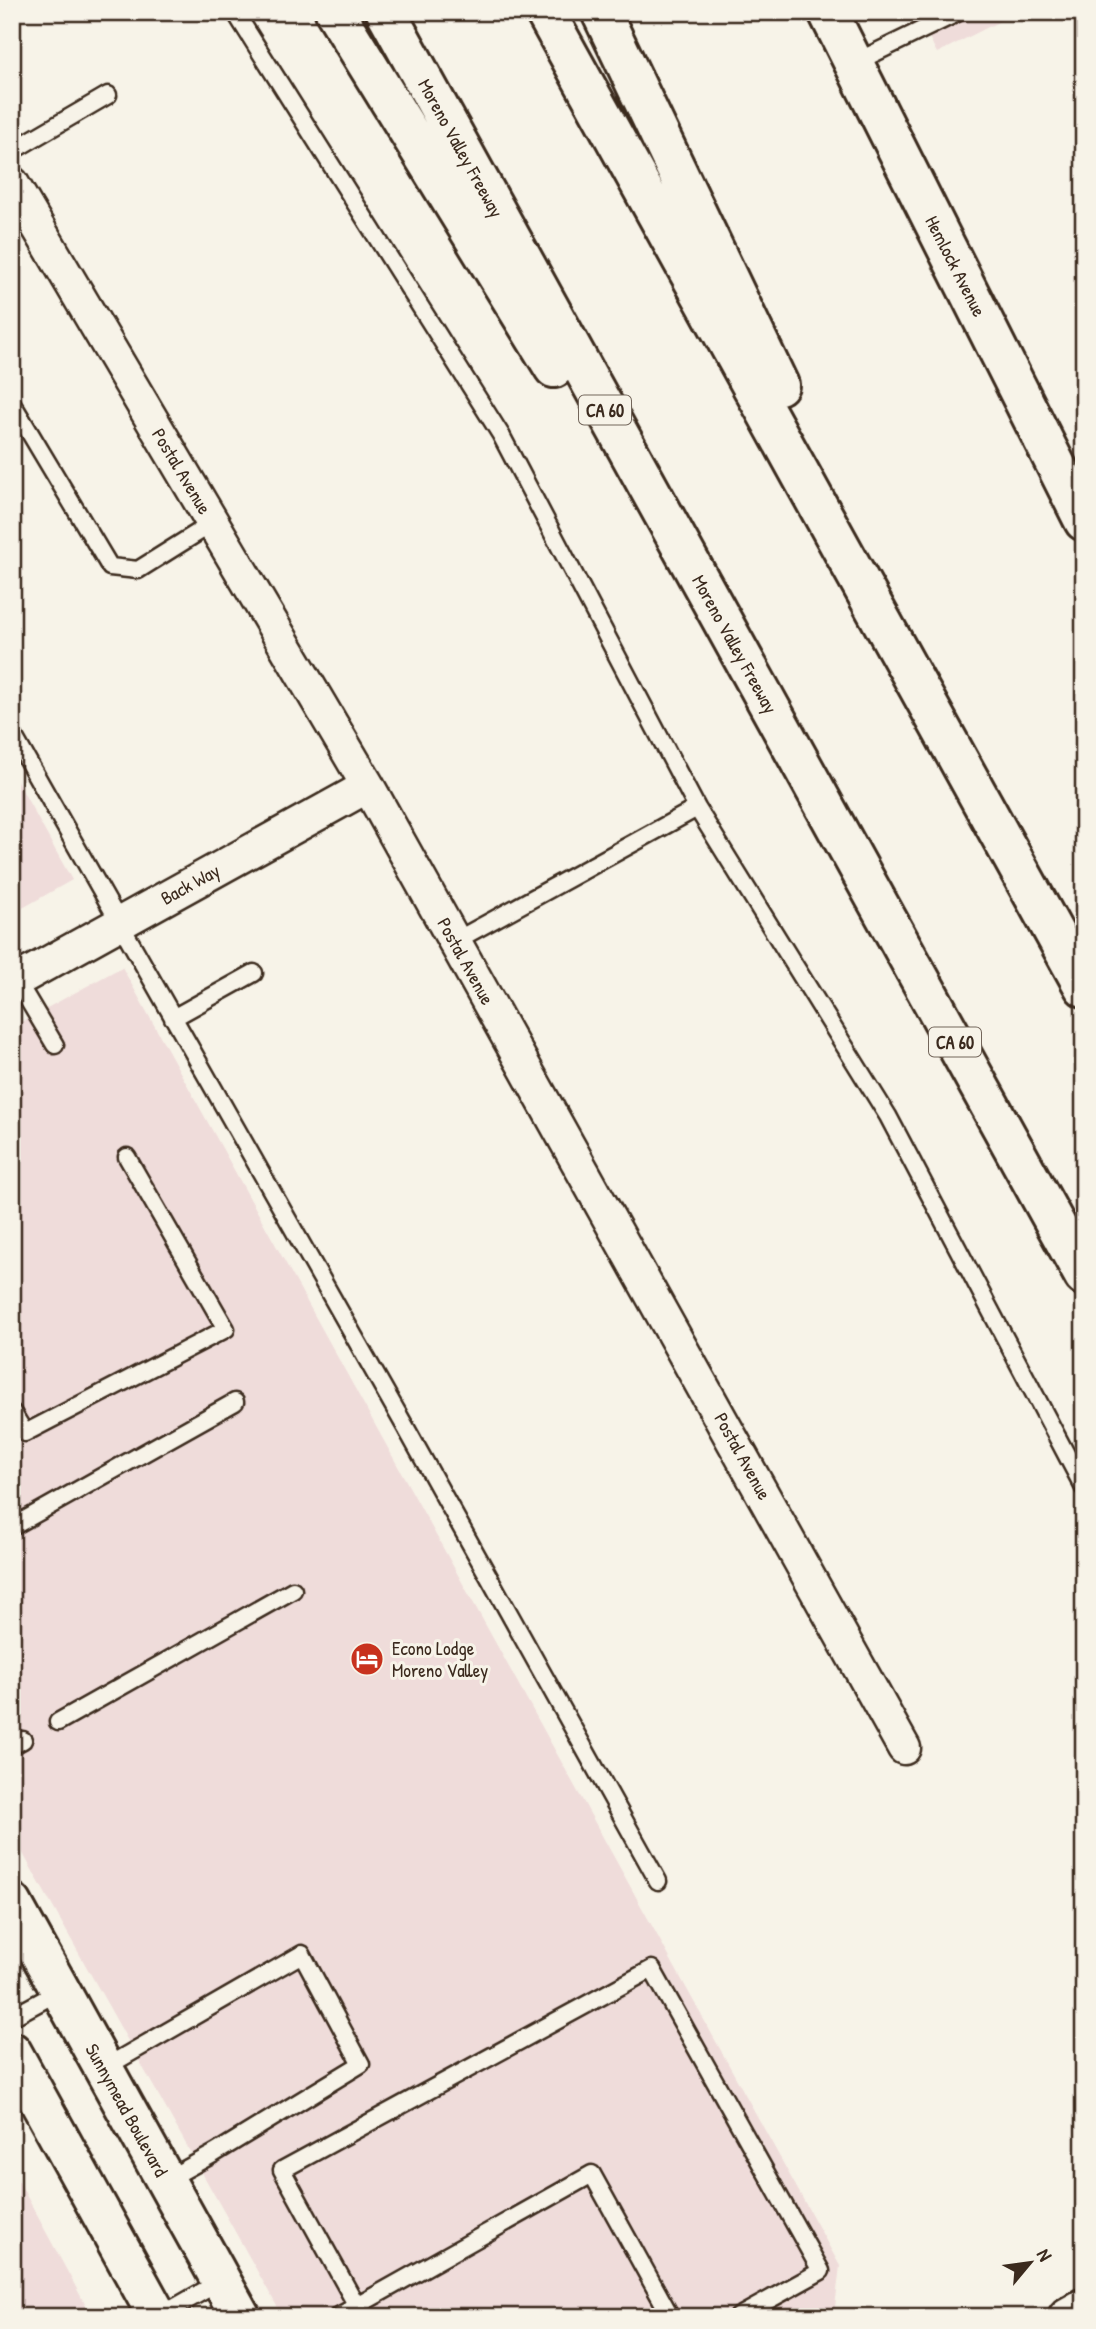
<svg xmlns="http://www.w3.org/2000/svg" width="1096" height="2329" viewBox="0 0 1096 2329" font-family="'Patrick Hand',sans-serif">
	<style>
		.built { fill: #efdcda }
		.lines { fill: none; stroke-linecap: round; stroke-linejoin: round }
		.lane-casing { stroke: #3b2a1e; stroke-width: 21 }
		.street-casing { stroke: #3b2a1e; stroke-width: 37 }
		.secondary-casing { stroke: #3b2a1e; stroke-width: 44 }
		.highway-casing { stroke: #3b2a1e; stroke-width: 44 }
		.lane { stroke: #f7f3e8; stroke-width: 16 }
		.street { stroke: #f7f3e8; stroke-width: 32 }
		.secondary { stroke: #f7f3e8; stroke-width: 38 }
		.highway { stroke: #f7f3e8; stroke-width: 38 }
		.labels { text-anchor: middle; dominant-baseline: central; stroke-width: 6; stroke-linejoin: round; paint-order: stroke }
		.shield { fill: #f7f3e8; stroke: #73665b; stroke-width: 2 }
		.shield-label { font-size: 18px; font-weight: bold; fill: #3b2a1e }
		.street-label { font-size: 19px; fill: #3b2a1e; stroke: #f7f3e8 }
		.poi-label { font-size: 19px; fill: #3b2a1e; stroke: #f7f3e8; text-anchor: start }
	</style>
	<rect width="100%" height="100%" fill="#f7f3e8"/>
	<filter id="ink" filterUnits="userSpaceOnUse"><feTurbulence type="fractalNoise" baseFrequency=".0143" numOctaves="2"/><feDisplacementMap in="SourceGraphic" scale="14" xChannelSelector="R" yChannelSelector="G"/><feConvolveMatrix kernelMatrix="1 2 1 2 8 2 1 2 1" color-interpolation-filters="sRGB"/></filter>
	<g filter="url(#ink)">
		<!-- built -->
		<path class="built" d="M916 12H1018L937 53Z
			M12 772 72 880 12 914Z
			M122 967 840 2266 835 2307 820 2317H283L12 1834V1027Z
			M12 2169 92 2317H12Z"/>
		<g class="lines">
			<defs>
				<path id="lane" d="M235 12 501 435 697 808
					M854 63 959 12
					M12 151 108 95
					M12 403 110 567 138 570 213 523
					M12 733 406 1428 658 1881
					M455 941 697 808 888 1116 1084 1488
					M17 981 55 1045
					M173 1018 254 973
					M12 1412 25 1433 226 1329 127 1157
					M12 1527 235 1402
					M58 1722 293 1590
					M12 1746 23 1740
					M12 2017 60 1991
					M104 2068 302 1954 361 2064 215 2153 166 2180
					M158 2317 221 2281
					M337 2317 592 2174 671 2317
					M363 2317 282 2170 652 1969 821 2271 738 2317"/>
				<path id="street" d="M12 183 368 786 904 1748
					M12 983 368 786"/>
				<path id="secondary" d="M828 12 1084 521
					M12 1903 241 2317
					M12 2052 158 2317
					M1068 2317 1084 2308"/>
				<path id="highway" d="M335 12 554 368
					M386 12 1084 1276
					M545 12 1084 987
					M601 12 779 385"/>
			</defs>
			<!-- lane casing -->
			<use href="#lane" class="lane-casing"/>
			<!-- street casing -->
			<use href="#street" class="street-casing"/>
			<!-- secondary casing -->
			<use href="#secondary" class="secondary-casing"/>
			<!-- highway casing -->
			<use href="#highway" class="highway-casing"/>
			<!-- lane -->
			<use href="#lane" class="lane"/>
			<!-- street -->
			<use href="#street" class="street"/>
			<!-- secondary -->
			<use href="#secondary" class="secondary"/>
			<!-- highway -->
			<use href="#highway" class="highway"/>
		</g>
	</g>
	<!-- icons -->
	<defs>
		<symbol id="hotel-disc" viewBox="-11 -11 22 22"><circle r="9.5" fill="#c8321e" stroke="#f7f3e8"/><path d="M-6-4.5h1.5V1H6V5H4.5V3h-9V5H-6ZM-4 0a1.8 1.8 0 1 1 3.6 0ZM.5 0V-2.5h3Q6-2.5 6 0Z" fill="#fff"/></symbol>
	</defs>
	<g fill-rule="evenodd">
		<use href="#hotel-disc" x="348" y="1640" width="38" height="38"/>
	</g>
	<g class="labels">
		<!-- shield labels -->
		<g class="shield">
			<rect x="579" y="395.5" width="52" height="29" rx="5"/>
			<rect x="929" y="1027.5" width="52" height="29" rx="5"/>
		</g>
		<g class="shield-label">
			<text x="605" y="410">CA 60</text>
			<text x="955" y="1042">CA 60</text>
		</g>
		<!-- street labels -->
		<g class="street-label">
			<text transform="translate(461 148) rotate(61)">Moreno Valley Freeway</text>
			<text transform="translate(956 266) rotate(63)">Hemlock Avenue</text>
			<text transform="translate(182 471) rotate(59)">Postal Avenue</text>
			<text transform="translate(735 644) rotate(61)">Moreno Valley Freeway</text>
			<text transform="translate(190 884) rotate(-29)">Back Way</text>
			<text transform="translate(466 961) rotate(61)">Postal Avenue</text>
			<text transform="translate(743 1456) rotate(61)">Postal Avenue</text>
			<text transform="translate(127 2110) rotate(61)">Sunnymead Boulevard</text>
		</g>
		<!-- poi labels -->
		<g class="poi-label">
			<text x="392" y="1648">Econo Lodge<tspan x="392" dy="22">Moreno Valley</tspan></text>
		</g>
	</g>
	<!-- margin -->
	<rect width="1096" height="2329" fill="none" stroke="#f7f3e8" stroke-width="42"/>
	<rect x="21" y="21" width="1054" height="2287" fill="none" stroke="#3b2a1e" stroke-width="2.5" filter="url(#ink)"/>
	<!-- north arrow -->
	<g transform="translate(1030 2263) rotate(61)" stroke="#f7f3e8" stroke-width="5" paint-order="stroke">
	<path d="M0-5L12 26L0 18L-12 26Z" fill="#3b2a1e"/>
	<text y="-10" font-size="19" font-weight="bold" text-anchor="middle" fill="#3b2a1e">N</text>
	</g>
</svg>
